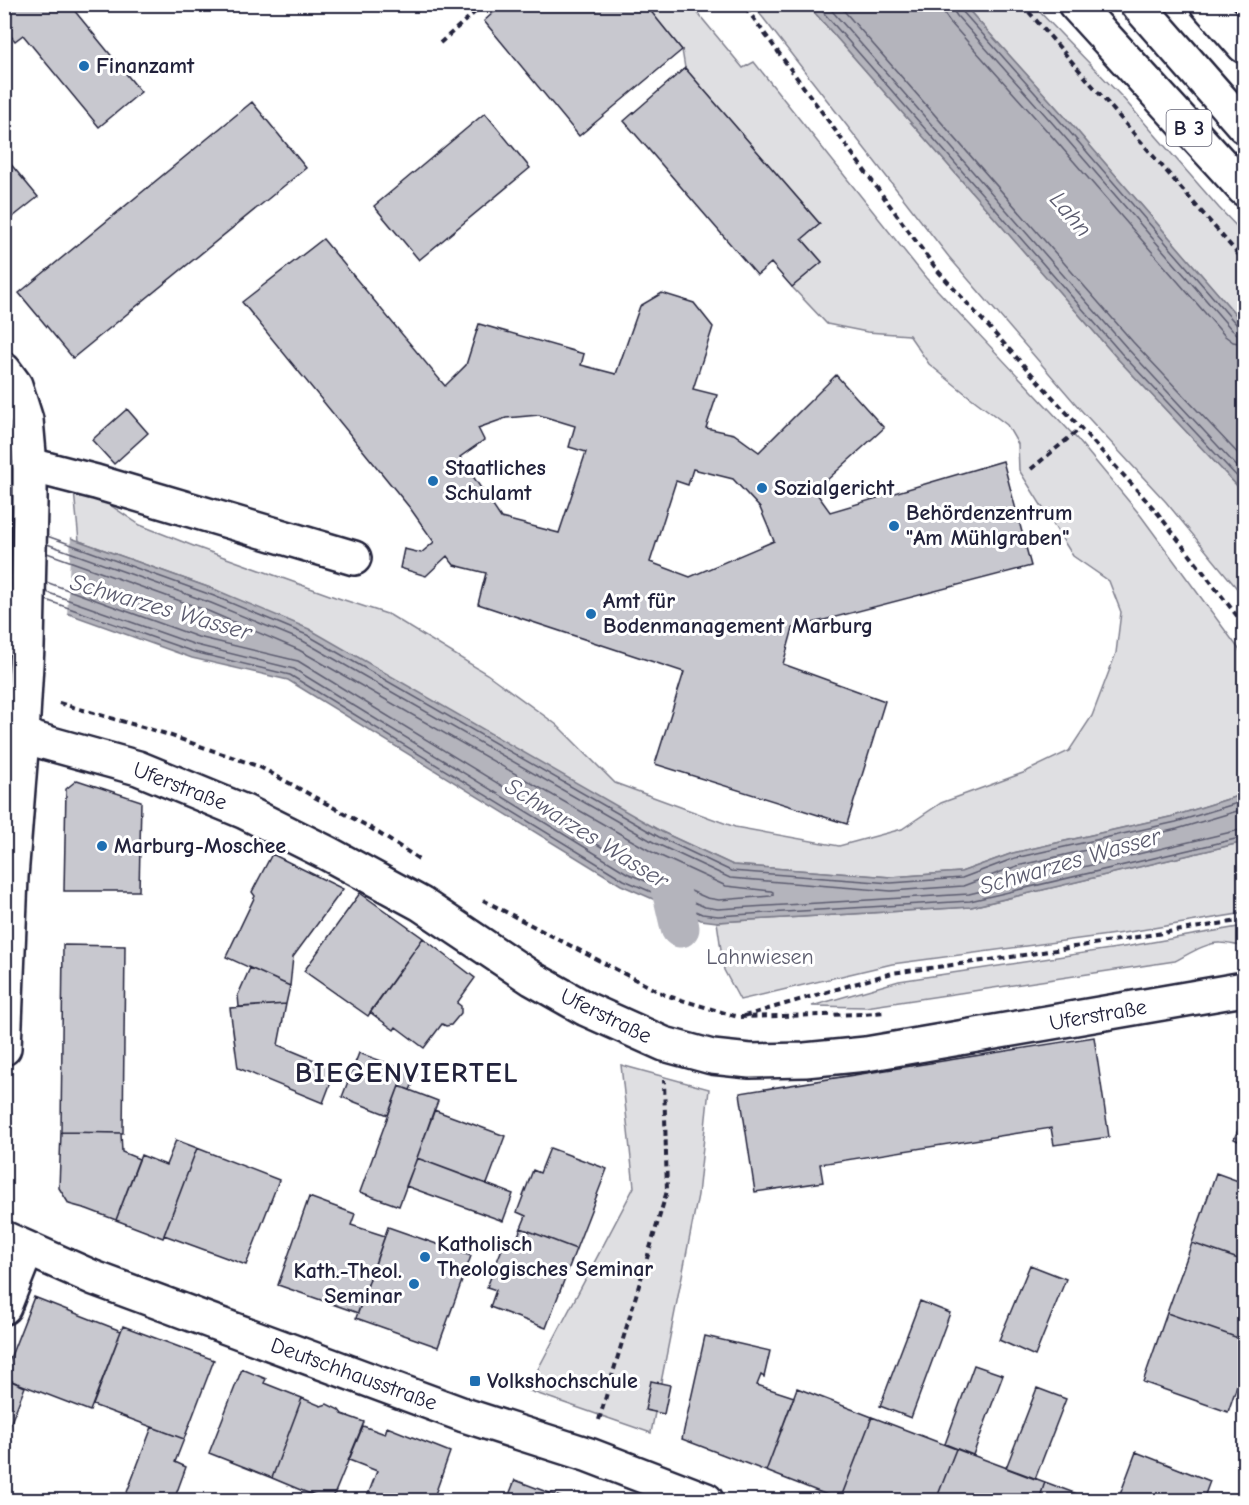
<svg xmlns="http://www.w3.org/2000/svg" width="1249" height="1505" viewBox="0 0 1249 1505" font-family="'Comic Neue',sans-serif">
	<style>
		.green { fill: #dfdfe2; stroke: #80808e; stroke-width: 1.5 }
		.water { fill: #b4b4bc; stroke: #7a7a88; stroke-width: 1.5 }
		.pier { fill: #fff }
		.lines { fill: none; stroke-linecap: round; stroke-linejoin: round }
		.shore { stroke: #5c5c6f; stroke-width: 1.5 }
		.canal { stroke: #b4b4bc; stroke-width: 39 }
		.building { fill: #c8c8cf; stroke: #22223b; stroke-width: 1.5; fill-rule: evenodd }
		.minor-casing { stroke: #22223b; stroke-width: 38 }
		.major-casing { stroke: #22223b; stroke-width: 38 }
		.highway-casing { stroke: #22223b; stroke-width: 38 }
		.path { stroke: #22223b; stroke-width: 4; stroke-dasharray: 6 4.5; stroke-linecap: butt }
		.minor { stroke: #fff; stroke-width: 33 }
		.major { stroke: #fff; stroke-width: 33 }
		.highway { stroke: #fff; stroke-width: 33 }
		.poi-dot { fill: #1f6fb2; stroke: #fff; stroke-width: 2 }
		.labels { text-anchor: middle; dominant-baseline: central; stroke-width: 6; stroke-linejoin: round; paint-order: stroke }
		.shield { fill: #fff; stroke: #646476; stroke-width: 1.5 }
		.shield-label { font-size: 21px; font-weight: bold; fill: #22223b }
		.poi-label { font-size: 22px; font-weight: bold; fill: #22223b; stroke: #fff; text-anchor: start }
		.street-label { font-size: 22px; fill: #22223b; stroke: #fff }
		.park-label { font-size: 22px; fill: #5b5b6d; stroke: #fff }
		.water-label { font-size: 24px; font-style: italic; fill: #5c5c6f; stroke: #fff }
		.district-label { font-size: 28px; font-weight: bold; letter-spacing: 1.5px; fill: #22223b; stroke: #fff }
	</style>
	<rect width="100%" height="100%" fill="#fff"/>
	<filter id="ink" filterUnits="userSpaceOnUse"><feTurbulence type="fractalNoise" baseFrequency=".0167" numOctaves="2"/><feDisplacementMap in="SourceGraphic" scale="12" xChannelSelector="R" yChannelSelector="G"/><feConvolveMatrix kernelMatrix="1 2 1 2 8 2 1 2 1" color-interpolation-filters="sRGB"/></filter>
	<g filter="url(#ink)">
		<!-- green -->
		<path class="green" d="M645 5H691L743 68 754 62 926 278 1078 440 1141 516 1244 656V794L1174 816 1013 853 961 872 891 877 733 865 662 832 216 590 79 541 74 491 92 493 140 525 196 547 335 597 390 615 487 674 557 725 615 783 735 827 839 846 902 829 941 803 1023 773 1069 751 1092 716 1116 653 1121 612 1109 581 1073 556 1019 470 1018 444 1007 425 966 394 929 364 909 335 867 332 827 324 792 287 822 262 802 239 820 224 685 68 682 50Z
			M753 5H808L1117 358 1244 493V597L1166 502 1080 409 949 257Z
			M964 5H1033L1122 97 1219 208 1244 234V324L1073 126Z
			M1244 842V913L1123 933 892 964 740 1000 724 970 717 922 971 907Z
			M1244 926V946C1236 946 1229 943 1220 943 1207 942 1187 955 1175 961L866 1007 812 1006 899 981 1130 946Z
			M621 1065 709 1089 698 1195 651 1433 527 1390 634 1187Z"/>
		<!-- water -->
		<path class="water" d="M808 5H964L1073 126 1244 324V493L1117 358Z
			M4 514 216 590 309 629 662 832 733 865 891 877 961 872 1013 853 1174 816 1244 794V842L971 907 717 922 701 920 621 885 288 680 192 658 5 591Z"/>
		<!-- pier -->
		<path class="pier" d="M4 511 71 535 67 617 4 595Z"/>
		<g class="lines">
			<!-- shore -->
			<path class="shore" d="M816 4 1121 353 1244 484
				M826 4 1127 348 1244 474
				M838 4 1133 342 1244 460
				M944 4 945 15 950 22 1056 141 1225 336 1233 342 1244 344
				M953 4V10L957 16 1063 135 1232 330 1237 334 1244 335
				M960 4 962 11 1068 130 1237 325 1244 327
				M47 536 214 596 307 635 659 837 731 871 891 883 962 878 1015 858 1176 822 1244 801
				M47 544 211 603 303 641 655 843 730 878 891 891 963 886 1017 866 1177 829 1244 809
				M46 582 198 637 298 661 631 865 707 898 719 900 771 896 773 895V892L771 891 726 886 652 852 299 650 208 611 47 553
				M46 592 196 645 294 669 627 873 705 907 718 909 969 894 1244 829
				M46 600 194 652 290 675 624 880 702 914 718 916 970 901 1244 837"/>
			<!-- canal -->
			<path class="canal" d="M670 888 674 902 680 928"/>
		</g>
		<!-- building -->
		<path class="building" d="M4 4H69L141 92 99 127 23 35 15 41 4 28Z
			M503 4H645L682 50 579 136 484 21Z
			M685 68 820 224 802 239 822 262 792 287 771 263 757 275 624 121Z
			M252 102 306 168 73 358 19 293Z
			M485 113 530 168 419 260 374 206Z
			M4 156 38 197 4 224Z
			M323 239 445 386 466 365 479 324 584 354 581 365 616 374 640 306 662 293 694 303 713 327 693 389 717 395 706 428 734 434 759 452 836 375 884 428 815 491 830 512 1003 461 1031 566 793 628 783 664 885 701 847 824 655 764 684 672 478 604 486 573 454 565 447 556 426 576 400 568 404 549 421 553 434 542 410 508 242 302ZM539 415 575 426 569 447 586 452 559 533 501 518 460 457 484 440 478 428 506 418ZM693 469 733 479 760 508 774 541 690 577 650 562 676 481 688 485Z
			M127 409 148 433 114 464 92 440Z
			M77 780 141 801 139 891H64L66 789Z
			M272 854 343 889 293 957 290 986 226 957 255 896 252 892Z
			M360 893 423 938 368 1016 304 971Z
			M423 938 475 978 457 1003 461 1006V1013L451 1025 446 1026 442 1024 424 1048 396 1027 394 1030 370 1012Z
			M63 945 125 946 123 1133 61 1132Z
			M250 968 290 986 286 1004 239 1007 238 995Z
			M286 1004 278 1045 336 1069 323 1103 238 1068 230 1008Z
			M1094 1037 1109 1137 1054 1145 1051 1128 820 1164 823 1182 755 1192 740 1093Z
			M359 1053 417 1074 410 1090 399 1086 388 1115 342 1097Z
			M399 1086 438 1101 399 1206 360 1192Z
			M434 1110 505 1136 487 1184 417 1158Z
			M1244 1117V1144L1234 1139Z
			M61 1132 121 1133 122 1152 139 1159 116 1220 87 1209 69 1204 59 1188Z
			M176 1140 197 1148 163 1238 116 1220 141 1155 166 1165Z
			M197 1148 279 1180 246 1265 164 1235Z
			M550 1148 607 1169 576 1249 521 1228 526 1216 517 1212 533 1170 540 1173Z
			M417 1158 513 1194 503 1221 406 1186Z
			M1216 1173 1244 1183V1261L1192 1243Z
			M309 1197 355 1214 351 1225 385 1236 358 1313 278 1285Z
			M388 1227 471 1256 438 1347 356 1318Z
			M521 1228 576 1249 546 1328 490 1307 496 1290 487 1287 507 1236 516 1241Z
			M1192 1243 1244 1261V1340L1167 1313Z
			M1030 1265 1066 1279 1035 1356 999 1340Z
			M34 1297 121 1331 90 1411 4 1378V1374Z
			M920 1301 950 1313 911 1418 880 1406Z
			M1167 1313 1244 1340V1365L1228 1412 1143 1382Z
			M123 1326 214 1360 184 1439 93 1405Z
			M705 1336 770 1351 764 1377 761 1375 757 1385 794 1397 766 1471 682 1439Z
			M974 1365 1003 1375 973 1455 945 1444Z
			M242 1369 266 1379 264 1383 302 1398 272 1478 209 1453Z
			M4 1378 25 1387 4 1440Z
			M651 1381 670 1385 664 1414 645 1410Z
			M797 1388 872 1417 840 1500 766 1471Z
			M1037 1388 1066 1399 1035 1479 1006 1468Z
			M302 1398 321 1406 327 1404 339 1410 342 1414 364 1422 332 1500H314L315 1496 272 1478Z
			M872 1417 956 1449 936 1500H840Z
			M363 1426 385 1434 387 1427 450 1452 433 1500H366L377 1471 349 1460Z
			M152 1427 184 1439 175 1462 186 1467 174 1500H124Z
			M956 1449 1045 1482 1039 1500H936Z
			M1136 1452 1210 1481 1203 1500H1118Z
			M515 1480 568 1500H507Z
			M1045 1482 1093 1500H1039Z"/>
		<g class="lines">
			<defs>
				<path id="minor" d="M30 465 96 482 354 558
					M4 731 138 768 245 812 327 853 421 904 533 979 586 1009 664 1044 712 1057 750 1061 805 1060 866 1054 1244 989
					M4 1307 27 1249"/>
				<path id="major" d="M4 370 15 385 26 420 30 465V504L27 647 21 751 11 877 4 1048
					M4 1238 94 1278 464 1415 589 1455 706 1500"/>
				<path id="highway" d="M1075 4 1244 189
					M1137 4 1244 126
					M1207 4 1244 46"/>
			</defs>
			<!-- minor casing -->
			<use href="#minor" class="minor-casing"/>
			<!-- major casing -->
			<use href="#major" class="major-casing"/>
			<!-- highway casing -->
			<use href="#highway" class="highway-casing"/>
			<!-- path -->
			<path class="path" d="M1022 4 1244 261
				M746 8 937 270 1156 511 1244 625
				M440 43 484 4
				M1031 469 1081 428
				M59 703 163 733 260 767 369 827 419 859
				M483 900 665 995 738 1017 864 1014 884 1012
				M744 1016 892 973 1005 958 1244 920
				M599 1420 667 1191 664 1080"/>
			<!-- minor -->
			<use href="#minor" class="minor"/>
			<!-- major -->
			<use href="#major" class="major"/>
			<!-- highway -->
			<use href="#highway" class="highway"/>
		</g>
	</g>
	<!-- markers -->
	<g class="poi-dot">
		<circle cx="84" cy="66" r="6"/>
		<circle cx="433" cy="481" r="6"/>
		<circle cx="762" cy="488" r="6"/>
		<circle cx="894" cy="526" r="6"/>
		<circle cx="591" cy="614" r="6"/>
		<circle cx="102" cy="846" r="6"/>
		<circle cx="425" cy="1257" r="6"/>
		<circle cx="414" cy="1284" r="6"/>
		<rect x="469" y="1375" width="12" height="12" rx="3"/>
	</g>
	<g class="labels">
		<!-- shield labels -->
		<rect class="shield" x="1166.5" y="110" width="45" height="36" rx="4.5"/>
		<g class="shield-label">
			<text x="1189" y="128">B 3</text>
		</g>
		<!-- poi labels -->
		<g class="poi-label">
			<text x="96" y="66">Finanzamt</text>
			<text x="445" y="468">Staatliches<tspan x="445" dy="25">Schulamt</tspan></text>
			<text x="774" y="488">Sozialgericht</text>
			<text x="906" y="513">Behördenzentrum<tspan x="906" dy="25">"Am Mühlgraben"</tspan></text>
			<text x="603" y="601">Amt für<tspan x="603" dy="25">Bodenmanagement Marburg</tspan></text>
			<text x="114" y="846">Marburg-Moschee</text>
			<text x="437" y="1244">Katholisch<tspan x="437" dy="25">Theologisches Seminar</tspan></text>
			<text x="402" y="1271" text-anchor="end">Kath.-Theol.<tspan x="402" dy="25">Seminar</tspan></text>
			<text x="487" y="1381">Volkshochschule</text>
		</g>
		<!-- street labels -->
		<g class="street-label">
			<text transform="translate(180 786) rotate(21)">Uferstraße</text>
			<text transform="translate(1098 1015) rotate(-10)">Uferstraße</text>
			<text transform="translate(606 1016) rotate(26)">Uferstraße</text>
			<text transform="translate(354 1374) rotate(20)">Deutschhausstraße</text>
		</g>
		<!-- park labels -->
		<g class="park-label">
			<text x="760" y="957">Lahnwiesen</text>
		</g>
		<!-- water labels -->
		<g class="water-label">
			<text transform="translate(1071 214) rotate(50)">Lahn</text>
			<text transform="translate(161 607) rotate(16)">Schwarzes Wasser</text>
			<text transform="translate(587 833) rotate(32)">Schwarzes Wasser</text>
			<text transform="translate(1070 861) rotate(-16)">Schwarzes Wasser</text>
		</g>
		<!-- district labels -->
		<g class="district-label">
			<text x="407" y="1073">BIEGENVIERTEL</text>
		</g>
	</g>
	<!-- margin -->
	<rect width="1249" height="1505" fill="none" stroke="#fff" stroke-width="24"/>
	<rect x="12" y="12" width="1225" height="1481" fill="none" stroke="#22223b" stroke-width="2" filter="url(#ink)"/>
</svg>
